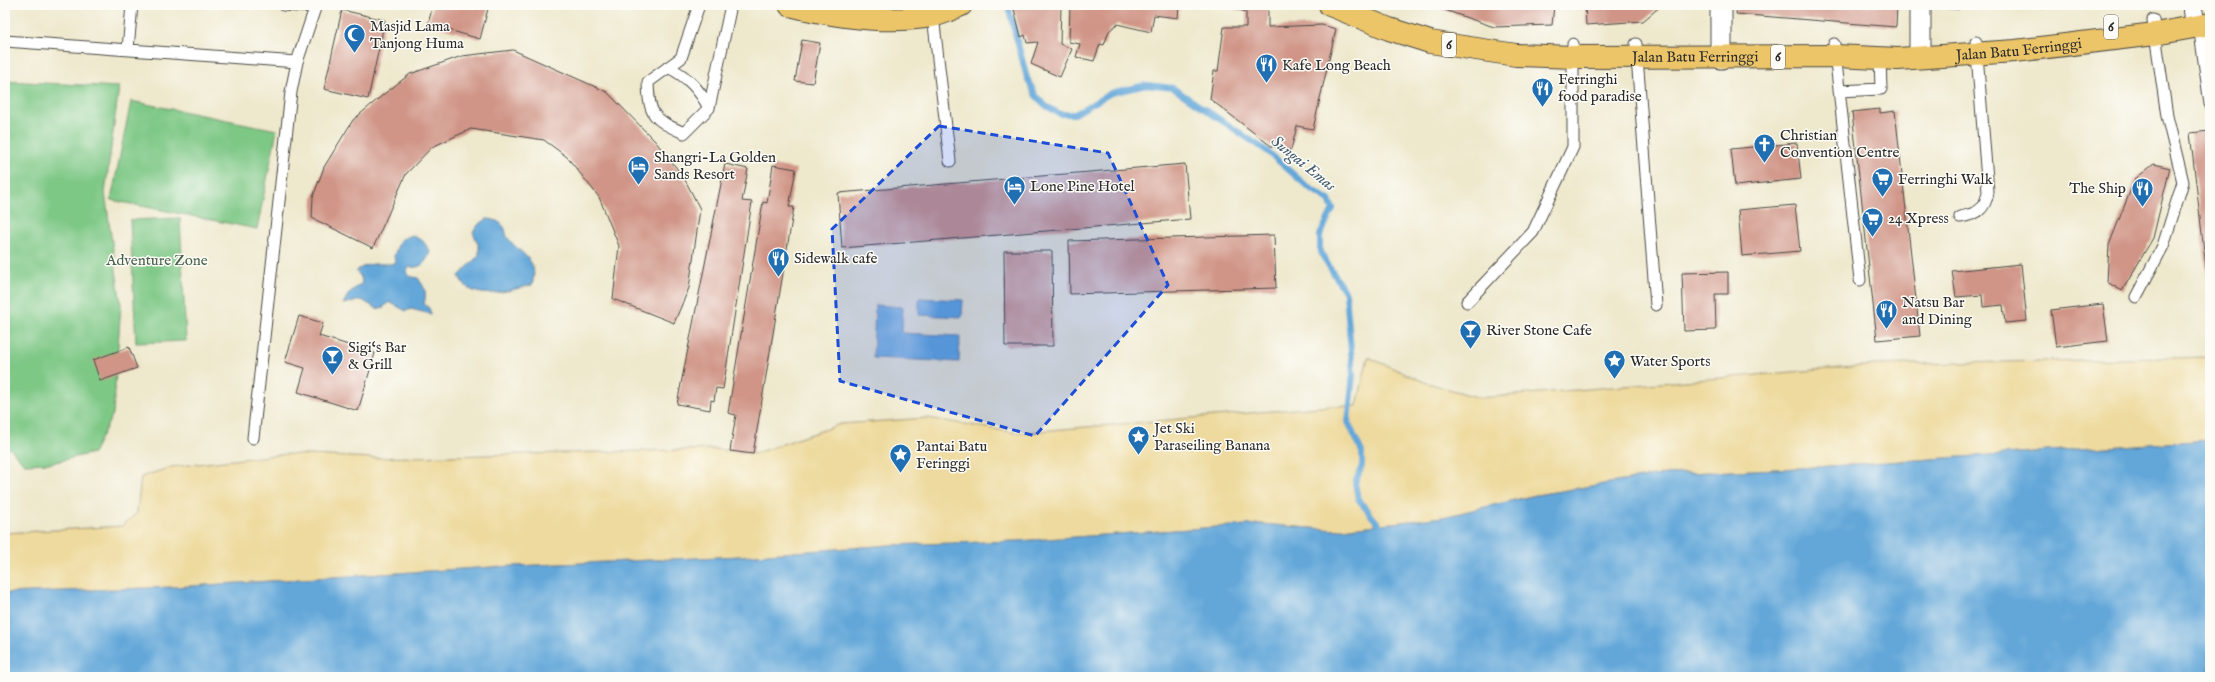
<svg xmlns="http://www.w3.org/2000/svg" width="2215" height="682" viewBox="0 0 2215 682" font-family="'IM FELL English',serif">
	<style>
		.green { fill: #7ec886; stroke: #547a58 }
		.sand { fill: #eeda9e; stroke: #8c8264 }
		.water { fill: #64a7d9; stroke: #486982 }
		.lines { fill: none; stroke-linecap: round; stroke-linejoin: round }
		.stream { stroke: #64a7d9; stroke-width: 6 }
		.building { fill: #d09587 }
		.lane-casing { stroke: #484743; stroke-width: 13 }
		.street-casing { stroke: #484743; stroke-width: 23 }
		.primary-casing { stroke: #484743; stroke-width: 24 }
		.lane { stroke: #fff; stroke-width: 11 }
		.street { stroke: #fff; stroke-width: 21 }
		.primary { stroke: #edc569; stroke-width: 22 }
		.marked { fill: #1d4ed8; fill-opacity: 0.2; stroke: #1d4ed8; stroke-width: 3; stroke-dasharray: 8 5; stroke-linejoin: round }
		.labels { text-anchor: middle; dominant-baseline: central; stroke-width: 3; stroke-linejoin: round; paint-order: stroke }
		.shield { fill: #fdfcf7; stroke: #6a6a68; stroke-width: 1 }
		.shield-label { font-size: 14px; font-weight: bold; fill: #2b2b2b }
		.poi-label { font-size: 15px; fill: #2b2b2b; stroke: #fdfcf7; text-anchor: start }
		.street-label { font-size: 15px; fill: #2b2b2b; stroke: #fdfcf7 }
		.park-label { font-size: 15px; fill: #48624b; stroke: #fdfcf7 }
		.water-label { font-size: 16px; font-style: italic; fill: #425d71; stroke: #fdfcf7 }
	</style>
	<rect width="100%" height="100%" fill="#fdfcf7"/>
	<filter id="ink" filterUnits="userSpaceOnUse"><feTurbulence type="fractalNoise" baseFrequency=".025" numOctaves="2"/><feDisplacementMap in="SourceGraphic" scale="8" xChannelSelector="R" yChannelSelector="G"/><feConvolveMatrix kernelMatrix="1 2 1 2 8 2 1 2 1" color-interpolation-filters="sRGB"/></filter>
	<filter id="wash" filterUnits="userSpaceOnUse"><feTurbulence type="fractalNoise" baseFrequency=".012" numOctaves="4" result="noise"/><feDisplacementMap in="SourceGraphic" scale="16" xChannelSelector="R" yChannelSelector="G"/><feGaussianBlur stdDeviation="0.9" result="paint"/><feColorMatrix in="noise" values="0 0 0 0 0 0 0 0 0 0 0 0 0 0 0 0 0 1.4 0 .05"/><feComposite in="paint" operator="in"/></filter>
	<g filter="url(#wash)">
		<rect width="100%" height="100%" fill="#eee8cc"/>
		<!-- green -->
		<path class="green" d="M5 81 119 87 105 193 121 305 113 414 93 453 51 463 24 464 11 449 5 448Z
			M131 101 277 130 257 229 111 200Z
			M180 218 186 341 136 343 130 220Z"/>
		<!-- sand -->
		<path class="sand" d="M1368 357 1424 382 1480 398 1877 365 2210 357V440L1800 468 1666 474 1536 495 1443 517 1335 530 1261 524 1018 541 890 545 742 556 493 567 175 587 5 593V533L122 526 137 513 141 477 171 467 287 454 373 458 717 449 753 454 841 424 928 418 1017 433 1330 406H1357Z"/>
		<!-- water -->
		<path class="water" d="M487 219C494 219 502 222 505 229 506 232 506 236 508 238 520 255 540 258 532 285 508 290 471 305 459 276L479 255V247L473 232 478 225Z
			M412 235 423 241 430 251C427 262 421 269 409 267L406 272 409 276 418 278C425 288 427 292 424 304L429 308 431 314 411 309 406 311 389 302 384 307 377 309 362 300 343 304 349 293 362 283 361 277 356 271C368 262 377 264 391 264L395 262 394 256 400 240Z
			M919 298 963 300 962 317 919 315Z
			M875 305 903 307 902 333 960 336 959 362 873 358Z
			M2210 440V677H5V593L175 587 493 567 742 556 890 545 1018 541 1261 524 1335 530 1443 517 1536 495 1666 474 1800 468Z"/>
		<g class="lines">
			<!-- stream -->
			<path class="stream" d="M1008 6 1027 78 1036 96 1046 106 1060 114H1075L1111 93 1146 85 1173 88 1267 151 1308 187 1329 200 1333 209 1320 235V252L1346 293 1353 374 1348 422 1362 452V466L1355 483 1358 499 1380 526"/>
		</g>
		<g id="blocks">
			<!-- building -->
			<path class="building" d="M433 5H489L480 39 428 24Z
				M1013 5H1061L1060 44 1072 49 1060 77 1031 64 1038 42 1027 43 1025 35 1021 37Z
				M1070 5H1179L1178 18 1154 15 1151 32 1117 24 1109 31 1104 45 1100 44 1094 61 1076 57 1080 44 1069 42Z
				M1224 5H1264L1268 7V27L1322 25 1336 29 1313 129 1297 126 1291 150 1271 146 1210 99 1214 71H1218L1224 27H1246V12Z
				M1430 5H1554L1552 25 1494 27Z
				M1585 5H1662L1643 21 1586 25Z
				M1737 5H1897L1896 27 1736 14Z
				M1930 5H1960L1959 9 1930 8Z
				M2017 5H2047L2046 8Z
				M342 10 385 20 368 99 324 89Z
				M802 40 820 43 813 83 795 81Z
				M513 50 607 92 655 141 683 176 700 209 689 288 674 323 613 299 619 246 599 197 567 157 544 140 471 129 432 147 406 174 373 248 312 218 313 197 324 167 353 120 384 94 410 74 462 56Z
				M1880 109V113L1895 111 1920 336 1877 340 1852 112Z
				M2210 131V293H2209L2190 133Z
				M1797 143 1801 179 1735 186 1731 149Z
				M725 164 748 169 742 201 752 202 723 389 716 388 714 401 711 400 710 410 677 404Z
				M1185 164 1190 219 842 248 838 193Z
				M2154 164 2170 168 2153 238 2122 291 2107 282 2109 245 2135 179Z
				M773 165 796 169 789 207H794L753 454 730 451 736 415 728 413 763 202 767 203Z
				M1795 205 1800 251 1742 256 1738 210Z
				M1274 235 1276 288 1070 294 1069 241Z
				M1004 251H1052L1053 346H1005Z
				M2021 264 2027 321 2005 323 2003 305 1983 307 1982 295 1956 297 1952 271Z
				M1728 272V294H1715L1716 330 1684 331 1682 273Z
				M2103 304 2108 341 2056 347 2051 310Z
				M299 316 323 323 319 336 375 353 358 411 298 392 305 368 285 362Z
				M129 347 137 368 100 381 93 360Z"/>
		</g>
	</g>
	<g filter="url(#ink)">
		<use href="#blocks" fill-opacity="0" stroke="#484743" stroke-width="1"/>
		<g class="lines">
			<defs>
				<path id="lane" d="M283 5 315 7
					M699 5 681 58 648 82C649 116 653 119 684 133L709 108 731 5
					M930 5 933 16 950 161
					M2189 5 2191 25
					M2197 11 2210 104
					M5 41 297 62
					M1636 44 1656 305
					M1834 44 1860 280
					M128 49 132 5
					M668 67C688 77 699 89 709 108
					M1839 91 1881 89 1880 58
					M1960 217C1977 214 1985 210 1988 192L1976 42
					M2136 297 2163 246 2183 182 2167 116 2153 20
					M1467 302 1533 232 1573 147V44
					M253 438 291 92 297 62 316 5"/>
				<path id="street" d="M1920 57V5
					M1721 58V5"/>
				<g id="primary">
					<path d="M790 5C834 16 887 24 932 16 942 14 952 9 961 5"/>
					<path id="s1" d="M1330 5 1389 29 1430 42 1516 55 1574 57 1836 56 1898 59 2015 51 2155 34 2210 24"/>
				</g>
			</defs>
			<!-- lane casing -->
			<use href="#lane" class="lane-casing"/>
			<!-- street casing -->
			<use href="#street" class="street-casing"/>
			<!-- primary casing -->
			<use href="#primary" class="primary-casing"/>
			<!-- lane -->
			<use href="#lane" class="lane"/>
			<!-- street -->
			<use href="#street" class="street"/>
			<!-- primary -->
			<use href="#primary" class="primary"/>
		</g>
	</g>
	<!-- marked area -->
	<path class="marked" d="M939 126 1108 153 1168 285 1035 436 840 381 832 229Z"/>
	<!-- icons -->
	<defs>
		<symbol id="mosque-pin" viewBox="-11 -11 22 30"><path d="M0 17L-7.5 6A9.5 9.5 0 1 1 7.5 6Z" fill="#1f6fb2" stroke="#fdfcf7"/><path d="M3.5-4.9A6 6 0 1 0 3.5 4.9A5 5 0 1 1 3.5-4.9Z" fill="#fff"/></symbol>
		<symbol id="restaurant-pin" viewBox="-11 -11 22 30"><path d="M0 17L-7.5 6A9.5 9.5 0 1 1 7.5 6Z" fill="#1f6fb2" stroke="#fdfcf7"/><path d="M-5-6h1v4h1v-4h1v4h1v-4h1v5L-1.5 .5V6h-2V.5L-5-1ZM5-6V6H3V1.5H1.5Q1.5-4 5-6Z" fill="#fff"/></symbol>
		<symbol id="church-pin" viewBox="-11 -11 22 30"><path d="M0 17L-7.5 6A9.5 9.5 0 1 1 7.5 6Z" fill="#1f6fb2" stroke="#fdfcf7"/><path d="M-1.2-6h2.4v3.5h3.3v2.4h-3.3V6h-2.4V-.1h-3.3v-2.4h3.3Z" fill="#fff"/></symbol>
		<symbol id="hotel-pin" viewBox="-11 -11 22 30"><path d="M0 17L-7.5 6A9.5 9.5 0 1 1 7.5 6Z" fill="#1f6fb2" stroke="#fdfcf7"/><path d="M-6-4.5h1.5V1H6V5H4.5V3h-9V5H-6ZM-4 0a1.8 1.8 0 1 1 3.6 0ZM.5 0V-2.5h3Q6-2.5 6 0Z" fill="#fff"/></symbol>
		<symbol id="supermarket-pin" viewBox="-11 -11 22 30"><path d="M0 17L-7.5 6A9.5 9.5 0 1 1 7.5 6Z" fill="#1f6fb2" stroke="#fdfcf7"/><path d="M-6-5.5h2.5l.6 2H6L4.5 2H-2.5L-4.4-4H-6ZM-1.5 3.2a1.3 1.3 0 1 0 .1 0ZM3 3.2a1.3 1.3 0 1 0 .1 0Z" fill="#fff"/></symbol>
		<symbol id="bar-pin" viewBox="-11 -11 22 30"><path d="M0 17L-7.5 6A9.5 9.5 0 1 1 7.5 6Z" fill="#1f6fb2" stroke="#fdfcf7"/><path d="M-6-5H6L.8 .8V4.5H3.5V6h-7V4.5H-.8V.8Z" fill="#fff"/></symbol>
		<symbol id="sight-pin" viewBox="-11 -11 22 30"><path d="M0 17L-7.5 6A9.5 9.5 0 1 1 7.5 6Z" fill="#1f6fb2" stroke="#fdfcf7"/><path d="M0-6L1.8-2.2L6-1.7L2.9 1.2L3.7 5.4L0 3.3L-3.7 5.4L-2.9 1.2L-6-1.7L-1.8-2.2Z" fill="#fff"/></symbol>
	</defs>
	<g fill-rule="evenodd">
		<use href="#mosque-pin" x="342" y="22" width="25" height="34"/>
		<use href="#restaurant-pin" x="1254" y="52" width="25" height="34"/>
		<use href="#restaurant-pin" x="1530" y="76" width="25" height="34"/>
		<use href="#church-pin" x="1752" y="132" width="25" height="34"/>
		<use href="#hotel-pin" x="626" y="154" width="25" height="34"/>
		<use href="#supermarket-pin" x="1870" y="166" width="25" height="34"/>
		<use href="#hotel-pin" x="1002" y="174" width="25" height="34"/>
		<use href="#restaurant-pin" x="2130" y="176" width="25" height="34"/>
		<use href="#supermarket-pin" x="1860" y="206" width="25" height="34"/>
		<use href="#restaurant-pin" x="766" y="246" width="25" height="34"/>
		<use href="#restaurant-pin" x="1874" y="298" width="25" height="34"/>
		<use href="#bar-pin" x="1458" y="318" width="25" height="34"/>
		<use href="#bar-pin" x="320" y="344" width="25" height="34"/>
		<use href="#sight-pin" x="1602" y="348" width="25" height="34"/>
		<use href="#sight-pin" x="1126" y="424" width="25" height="34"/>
		<use href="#sight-pin" x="888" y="442" width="25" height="34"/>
	</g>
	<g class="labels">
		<!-- shield labels -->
		<g class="shield">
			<rect x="2104" y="15" width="14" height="24" rx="3"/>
			<rect x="1442" y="33" width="14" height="24" rx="3"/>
			<rect x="1771" y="45" width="14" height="24" rx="3"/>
		</g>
		<g class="shield-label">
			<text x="2111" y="27">6</text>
			<text x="1449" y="45">6</text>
			<text x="1778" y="57">6</text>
		</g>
		<!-- poi labels -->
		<g class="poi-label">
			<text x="370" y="26">Masjid Lama<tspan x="370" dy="17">Tanjong Huma</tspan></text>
			<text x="1282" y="65">Kafe Long Beach</text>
			<text x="1558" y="79">Ferringhi<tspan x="1558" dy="17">food paradise</tspan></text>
			<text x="1780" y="135">Christian<tspan x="1780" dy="17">Convention Centre</tspan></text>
			<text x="654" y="157">Shangri-La Golden<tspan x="654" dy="17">Sands Resort</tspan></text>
			<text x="1898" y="179">Ferringhi Walk</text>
			<text x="1030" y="186">Lone Pine Hotel</text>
			<text x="2126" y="188" text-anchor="end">The Ship</text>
			<text x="1888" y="218">24 Xpress</text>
			<text x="794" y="258">Sidewalk cafe</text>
			<text x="1902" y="302">Natsu Bar<tspan x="1902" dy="17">and Dining</tspan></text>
			<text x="1486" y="330">River Stone Cafe</text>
			<text x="348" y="347">Sigi‘s Bar<tspan x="348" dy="17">&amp; Grill</tspan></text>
			<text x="1630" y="361">Water Sports</text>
			<text x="1154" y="428">Jet Ski<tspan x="1154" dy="17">Paraseiling Banana</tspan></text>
			<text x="916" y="446">Pantai Batu<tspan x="916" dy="17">Feringgi</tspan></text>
		</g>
		<!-- street labels -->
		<g class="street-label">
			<text stroke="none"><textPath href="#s1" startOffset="697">Jalan Batu Ferringgi</textPath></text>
			<text stroke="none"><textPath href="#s1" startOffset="373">Jalan Batu Ferringgi</textPath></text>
		</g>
		<!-- park labels -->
		<g class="park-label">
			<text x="157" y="260">Adventure Zone</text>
		</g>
		<!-- water labels -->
		<g class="water-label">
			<text transform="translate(1303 164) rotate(39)">Sungai Emas</text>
		</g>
	</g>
	<!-- margin -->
	<rect width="2215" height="682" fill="none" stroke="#fdfcf7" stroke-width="20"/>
</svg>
